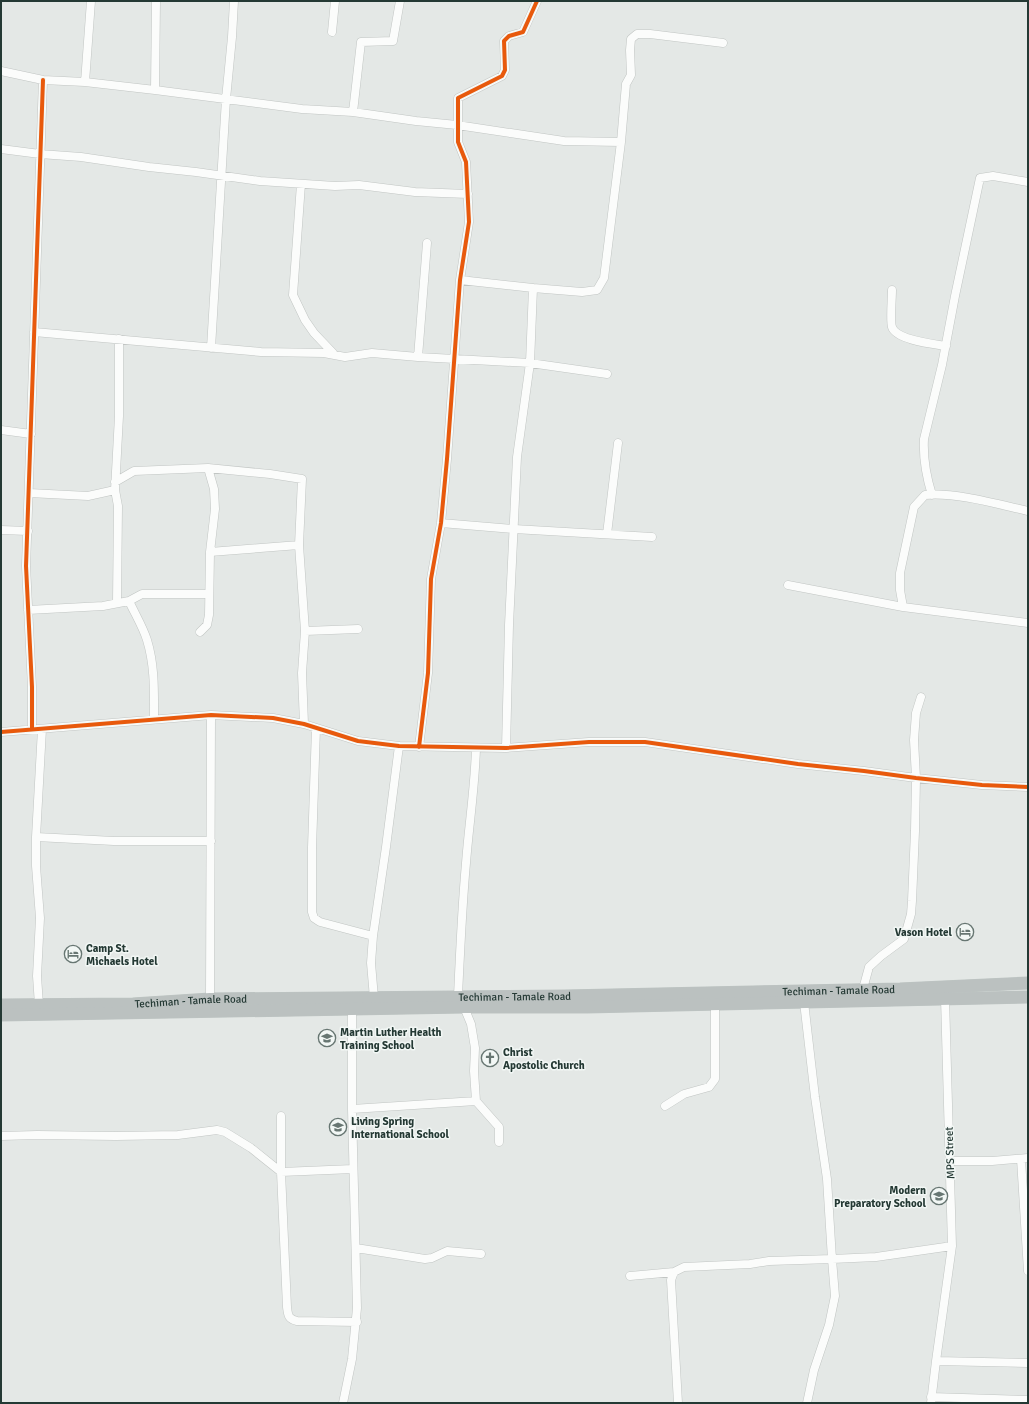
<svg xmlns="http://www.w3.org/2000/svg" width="1029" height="1404" viewBox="0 0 1029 1404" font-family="Signika,sans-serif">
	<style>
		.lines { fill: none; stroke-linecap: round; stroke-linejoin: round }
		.minor-casing { stroke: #c1c5c3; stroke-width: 9 }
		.highway-casing { stroke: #bdc4c2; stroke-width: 13 }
		.minor { stroke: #fbfcfb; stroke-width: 8 }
		.highway { stroke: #bbc1c0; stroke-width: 12 }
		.cycleway-casing { stroke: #f2f7f5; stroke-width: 6 }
		.cycleway { stroke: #e8590c; stroke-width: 4 }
		.labels { text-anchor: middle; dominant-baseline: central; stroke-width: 3; stroke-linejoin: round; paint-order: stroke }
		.poi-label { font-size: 11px; font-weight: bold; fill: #243934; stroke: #f2f7f5; text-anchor: start }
		.street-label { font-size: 11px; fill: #243934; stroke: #f2f7f5 }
	</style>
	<rect width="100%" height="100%" fill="#e4e8e6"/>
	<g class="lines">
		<defs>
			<path id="minor" d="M332 32 335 1
				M1 71 43 80 85 82 155 90 302 109 353 112 416 121 457 125 564 141 621 142
				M85 82 91 1
				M155 90 156 1
				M353 112 361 42 393 41 400 1
				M1 149 40 154 81 157 149 167 196 172 260 181 335 186 359 185 415 192 468 194
				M301 184 293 295 305 320 314 333 333 353
				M460 280 533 288 530 363 517 457 509 625 506 748
				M533 288 582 292 597 290 604 278 621 142 626 84 631 75 630 50 631 39 637 34H650L723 43
				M892 290C892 298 890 321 892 327 896 340 934 344 946 346
				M34 332 261 352 324 353 345 357 372 353 418 357 530 363 607 374
				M211 348 226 99 232 37 234 1
				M418 357 427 243
				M1 430 31 434
				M115 482 134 471 208 468 270 474 302 479 299 545 305 631 302 673 304 724
				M29 493 88 496 115 490
				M932 495C926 476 923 458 924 439L942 365 955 296 980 178 993 176 1028 182
				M441 523 514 529 652 537
				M1 530 28 531
				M607 534 618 443
				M210 552 299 545
				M788 585 903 607 1028 623
				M129 601C135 614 143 627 147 640 155 666 154 692 154 719
				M117 603 118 506 115 490 119 416V339
				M903 607 900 590V573L914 507 925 495C956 492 997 504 1028 511
				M28 610 103 606 129 601 142 594H209
				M305 631 358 629
				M200 632 207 625 209 615 210 552 215 509 214 489 208 468
				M316 728 312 848V912L314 918 320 922 373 936
				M32 729V687L26 566 43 80
				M1 732 211 715 273 718 304 724 358 741 399 746 506 748 589 742H645L798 764 864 771 916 778 982 785 1028 787
				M419 747 428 673 431 579 441 523 447 459 460 280 469 222 466 162 458 142V98L502 76 505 70 504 41 509 36 523 32 537 1
				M36 837 114 841H211
				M863 989 869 967 881 956 904 939 911 914 912 901 915 831 916 778 914 740 916 713 921 697
				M458 996C460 952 462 907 466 863 469 824 475 786 476 748
				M374 998 371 963 373 936 386 847 399 746
				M210 999 211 715
				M804 1002 815 1097 827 1179 832 1259 876 1257 952 1246
				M39 1005 37 976 40 918 36 866V837L42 729
				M464 1007 471 1024 475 1048 474 1071 476 1101 499 1127V1142
				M665 1106 684 1094 709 1087 715 1079V1005
				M352 1109 476 1101
				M281 1116V1172L287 1307C288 1315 288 1319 297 1321L357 1322
				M1 1136 37 1135 116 1136 178 1135 217 1130 225 1132 251 1148 281 1172 353 1169
				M1021 1159 1028 1271
				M950 1161H992L1028 1158
				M356 1248 425 1259 432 1258 447 1251 481 1254
				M630 1276 674 1272
				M936 1361 1028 1363
				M931 1397 1028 1400
				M343 1403 352 1359 357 1308 352 1109V1009
				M678 1403 671 1280 674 1272 684 1267 750 1264 769 1261 832 1259 835 1296 829 1325 814 1370 807 1403
				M931 1403 936 1361 952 1246 945 998"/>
			<g id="highway">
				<path id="s1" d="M1 1005 133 1004 210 999 565 996 802 991 900 989 1028 983"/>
				<path d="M1 1015 464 1007H587L1028 997"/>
			</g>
		</defs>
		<!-- minor casing -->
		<use href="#minor" class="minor-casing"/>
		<!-- highway casing -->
		<use href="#highway" class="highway-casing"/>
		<!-- minor -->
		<use href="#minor" class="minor"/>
		<!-- highway -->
		<use href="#highway" class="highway"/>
		<defs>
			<path id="cycleway" d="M32 729V687L26 566 43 80
				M1 732 211 715 273 718 304 724 358 741 399 746 506 748 589 742H645L798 764 864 771 916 778 982 785 1028 787
				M419 747 428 673 431 579 441 523 447 459 460 280 469 222 466 162 458 142V98L502 76 505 70 504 41 509 36 523 32 537 1"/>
		</defs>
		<!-- cycleway casing -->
		<use href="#cycleway" class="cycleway-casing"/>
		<!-- cycleway -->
		<use href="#cycleway" class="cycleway"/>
	</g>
	<!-- icons -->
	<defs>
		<symbol id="hotel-ring" viewBox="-11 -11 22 22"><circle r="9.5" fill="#f2f7f5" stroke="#677672" stroke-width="1.5"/><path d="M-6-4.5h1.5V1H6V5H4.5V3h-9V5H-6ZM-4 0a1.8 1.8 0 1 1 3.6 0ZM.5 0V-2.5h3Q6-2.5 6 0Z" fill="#677672"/></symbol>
		<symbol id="school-ring" viewBox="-11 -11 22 22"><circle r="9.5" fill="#f2f7f5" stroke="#677672" stroke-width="1.5"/><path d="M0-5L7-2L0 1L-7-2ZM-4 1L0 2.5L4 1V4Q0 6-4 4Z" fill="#677672"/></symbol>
		<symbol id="church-ring" viewBox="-11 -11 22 22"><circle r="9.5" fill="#f2f7f5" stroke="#677672" stroke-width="1.5"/><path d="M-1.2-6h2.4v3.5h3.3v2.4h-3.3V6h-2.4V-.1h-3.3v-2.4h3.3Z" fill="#677672"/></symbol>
	</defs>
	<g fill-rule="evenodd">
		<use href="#hotel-ring" x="955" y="922" width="20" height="20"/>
		<use href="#hotel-ring" x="63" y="944" width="20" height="20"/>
		<use href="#school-ring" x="317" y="1028" width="20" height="20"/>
		<use href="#church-ring" x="480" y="1048" width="20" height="20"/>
		<use href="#school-ring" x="328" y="1117" width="20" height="20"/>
		<use href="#school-ring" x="929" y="1186" width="20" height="20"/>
	</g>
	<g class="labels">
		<!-- poi labels -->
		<g class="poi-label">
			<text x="952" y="932" text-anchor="end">Vason Hotel</text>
			<text x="86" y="948">Camp St.<tspan x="86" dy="13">Michaels Hotel</tspan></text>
			<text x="340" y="1032">Martin Luther Health<tspan x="340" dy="13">Training School</tspan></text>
			<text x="503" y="1052">Christ<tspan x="503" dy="13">Apostolic Church</tspan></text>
			<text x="351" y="1121">Living Spring<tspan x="351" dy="13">International School</tspan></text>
			<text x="926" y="1190" text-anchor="end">Modern<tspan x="926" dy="13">Preparatory School</tspan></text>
		</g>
		<!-- street labels -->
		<g class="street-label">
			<text stroke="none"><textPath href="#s1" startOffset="838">Techiman - Tamale Road</textPath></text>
			<text stroke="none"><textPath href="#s1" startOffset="514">Techiman - Tamale Road</textPath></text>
			<text stroke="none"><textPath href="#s1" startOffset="190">Techiman - Tamale Road</textPath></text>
			<text transform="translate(950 1153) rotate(-92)">MPS Street</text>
		</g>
	</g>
	<!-- border -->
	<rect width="1029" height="1404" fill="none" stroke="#243934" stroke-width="4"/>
</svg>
